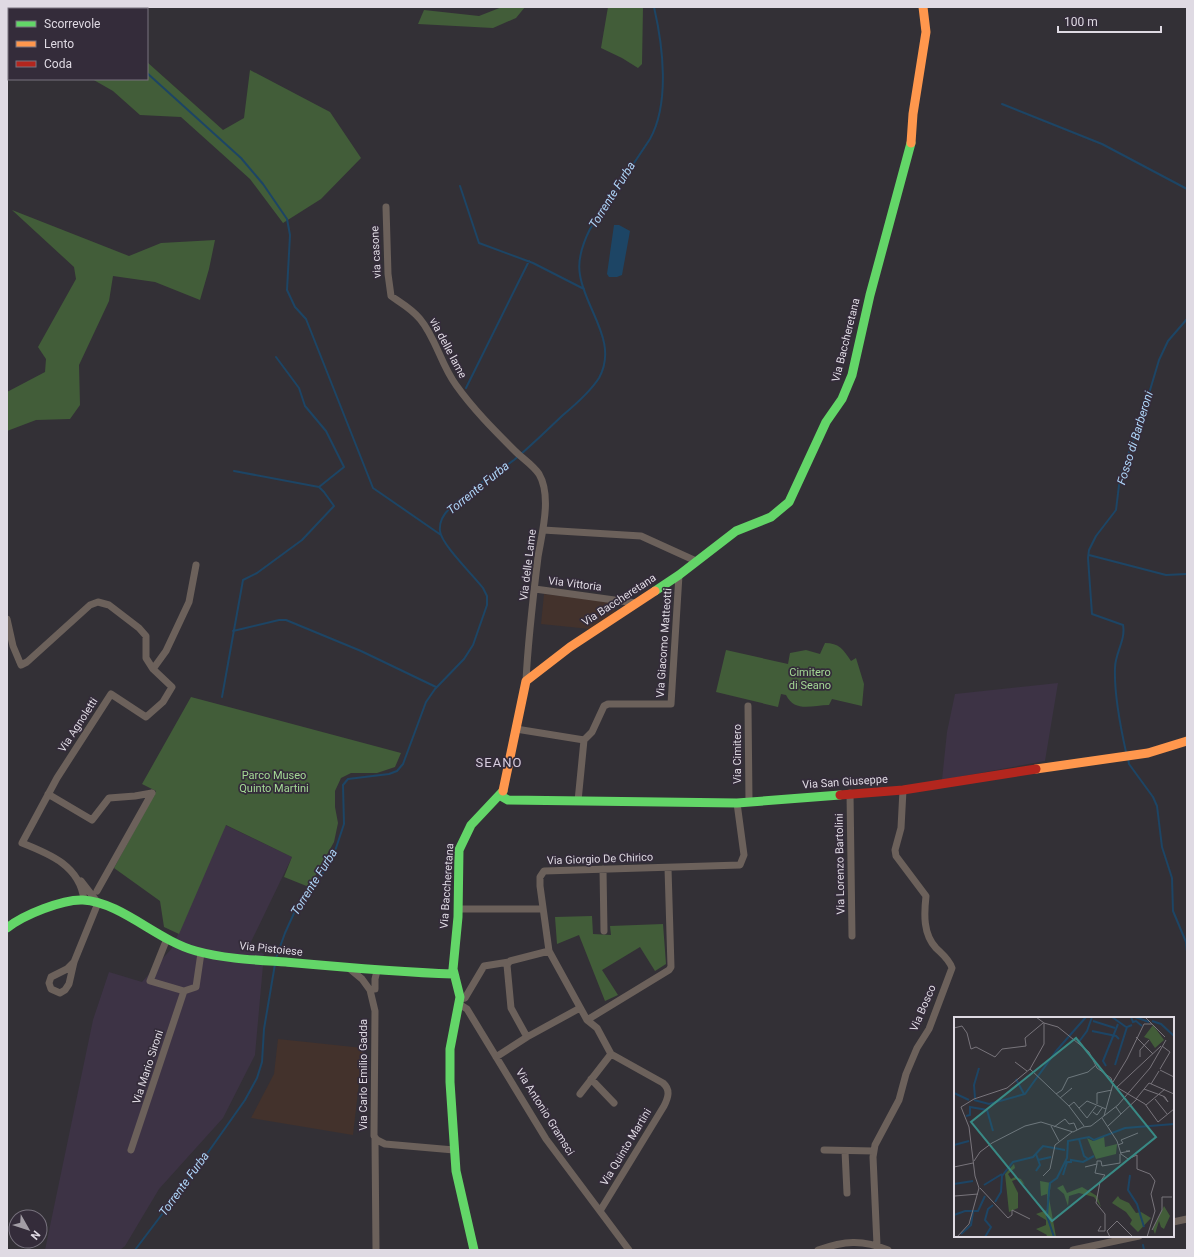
<svg xmlns="http://www.w3.org/2000/svg" width="1194" height="1257" viewBox="0 0 1194 1257" font-family="Roboto,sans-serif">
	<style>
		.built { fill: #3d3345 }
		.education { fill: #43322c }
		.green { fill: #425d39 }
		.water { fill: #1d4565 }
		.lines { fill: none; stroke-linecap: round; stroke-linejoin: round }
		.stream { stroke: #1d4565; stroke-width: 2 }
		.street { stroke: #6c615b; stroke-width: 7 }
		.fast { stroke: #63d668; stroke-width: 9 }
		.slow { stroke: #ff974d; stroke-width: 9 }
		.jam { stroke: #b3261e; stroke-width: 9 }
		.labels { text-anchor: middle; dominant-baseline: central; stroke-width: 3.5; stroke-linejoin: round; paint-order: stroke }
		.street-label { font-size: 11px; fill: #dfdae3; stroke: #342c3a }
		.park-label { font-size: 11px; fill: #a4d995; stroke: #342c3a }
		.water-label { font-size: 12px; font-style: italic; fill: #aed5f8; stroke: #342c3a }
		.quarter-label { font-size: 13px; letter-spacing: 1px; fill: #d7cddf; stroke: #342c3a }
		.inset-river { fill: none; stroke: #1d4565; stroke-width: 2 }
		.inset-road { fill: none; stroke: #78747b; stroke-width: 1 }
		.view { fill: #398a85; fill-opacity: 0.15; stroke: #398a85; stroke-width: 2 }
		.inset-edge { fill: none; stroke: #dfdae3; stroke-width: 2 }
	</style>
	<rect width="100%" height="100%" fill="#333036"/>
	<!-- built -->
	<path class="built" d="M1058 683 1045 761 942 780 947 732 955 694Z
		M225 825 292 857 249 946 264 954 255 1055 223 1118 159 1189 125 1246 120 1250H45L93 1020 109 972 142 982 172 948Z"/>
	<!-- education -->
	<path class="education" d="M544 594 614 602 615 613 590 629 541 624Z
		M278 1039 363 1048 353 1135 251 1118 274 1074Z"/>
	<!-- green -->
	<path class="green" d="M7 7H118L117 9H9V29L7 28Z
		M502 7H525L516 18 493 28 418 24 424 10 479 16Z
		M608 7H643L642 64 638 68 622 58 601 48Z
		M147 62 223 130 244 118 250 70 330 112 361 158 321 199 283 223 250 179 181 117 140 115 113 91 92 79H147Z
		M12 210 129 256 161 243 215 240 209 269 200 300 155 282 113 276 109 301 79 365 80 405 70 419 36 420 7 431V392L45 372 46 359 38 347 76 279 74 267Z
		M825 643C839 643 843 649 851 661L856 658 864 684 862 706 832 699 829 705C812 705 795 713 786 695L781 694 778 707 716 692 726 650 788 664 790 653 806 650 820 654Z
		M191 697 401 753 395 767 377 773H351L341 778 335 791V807L338 823 334 842 309 887 284 877 292 857 226 825 179 934 164 927 160 901 114 868 156 791 142 784Z
		M592 916 593 934 611 935 610 926 663 924 666 964 655 971 640 947 602 970 618 995 605 1001 579 935 557 944 555 917Z"/>
	<!-- water -->
	<path class="water" d="M614 225H619L630 231 622 275 617 277H609L607 274Z"/>
	<g class="lines">
		<!-- stream -->
		<path class="stream" d="M73 7 76 9
			M147 73 241 158 263 184 287 219 290 235 287 290 295 307 306 319 373 488 441 535
			M1002 104 1102 144 1187 189
			M460 186 479 243 533 263 584 289
			M276 357 299 388 305 406 326 431 344 467 319 487
			M466 388 529 261
			M1089 555 1166 575 1187 574
			M233 631 279 620H286L361 651 436 687
			M222 697 243 580 257 573 302 540 334 506 324 492 319 487 234 471
			M1126 752C1120 725 1114 695 1115 668 1115 653 1126 640 1123 625L1092 614 1088 558 1089 550 1096 536 1116 510 1120 477 1142 417 1159 360 1168 341 1187 319
			M1128 758 1129 764 1153 797 1157 806 1162 847 1172 878 1173 911 1186 942 1187 952
			M261 949 279 950
			M276 958 285 933 295 911 324 871 336 848 344 824 343 785 348 779 389 774 397 771 403 764 426 702 435 689 464 659 473 645 487 605V596L483 588C474 576 441 544 440 531 439 522 443 515 449 509 467 490 493 476 514 460 531 446 547 430 563 415 575 405 590 392 599 378 619 342 585 309 580 275 577 259 583 243 590 229L650 139C670 103 663 46 654 7
			M1143 1245 1144 1250
			M135 1250 197 1168 245 1100 257 1078 262 1062 264 1029 275 964"/>
		<!-- street -->
		<path class="street" d="M386 207 388 274 391 296C401 303 412 309 420 319 436 338 441 365 456 385 473 409 494 430 515 451 522 458 533 465 539 474 552 496 542 533 538 557 533 598 528 640 526 681
			M543 530 641 536 696 561
			M535 589 636 603
			M7 619 13 646 21 665 27 662 90 605 98 602 109 605 139 628 146 636V658L153 669
			M748 706 749 801
			M516 729 584 740 592 732 604 706 608 704H671L679 575
			M850 793 852 936
			M48 794 92 820 109 798 135 796 152 793
			M578 801 584 740
			M668 868 671 967 669 970 587 1020 549 951 540 886V877L544 871 740 865 744 855 737 803
			M603 869 604 931
			M97 891 152 793
			M84 900C80 866 50 854 22 843L57 778 111 694 146 717 163 702 172 687 153 669 166 651 189 602 196 565
			M458 909H543
			M74 962 67 969 51 977 49 983 51 989 60 993 65 990 69 984 74 962 98 903 81 881
			M350 969 362 979 370 990 375 1011 374 1136 377 1140 385 1144 454 1150
			M375 989V979L377 971
			M184 991 196 987 201 953
			M460 999 465 998 484 966 509 962
			M459 1004 467 1009 546 1139 629 1250
			M587 1020 597 1028 611 1054 663 1083C671 1090 668 1098 664 1106L600 1211
			M527 1037 511 1008 507 965 510 961 549 951
			M496 1057 527 1037 580 1008
			M591 1079 614 1103
			M580 1094 611 1054
			M375 1139 376 1250
			M131 1150 184 991 150 981 166 941
			M824 1150 874 1151
			M845 1151 847 1193
			M1173 1222 1187 1219
			M877 1245 873 1157 875 1145 899 1100 906 1074 917 1048 929 1029 952 968C949 959 942 954 936 948 923 934 924 914 926 896L896 856 895 850 901 828 903 790
			M818 1250C844 1241 862 1239 888 1250
			M1073 1250 1139 1236"/>
		<!-- fast -->
		<path class="fast" d="M655 591 679 575 736 531 771 517 789 502 826 422 842 399 852 375 870 295 911 143
			M501 796 508 800 737 803 840 795
			M7 928C23 915 63 899 83 900 121 902 158 941 196 951 225 959 256 960 286 962 342 967 397 972 453 974
			M474 1250 456 1171 450 1082V1049L460 997 453 969 458 917 459 850 471 825 503 791"/>
		<!-- slow -->
		<path class="slow" d="M911 143 913 114 926 32 923 7
			M1036 769 1148 753 1187 741
			M503 791 526 681 570 647 655 591"/>
		<!-- jam -->
		<path class="jam" d="M840 795 903 790 1036 769"/>
	</g>
	<g class="labels">
		<!-- street labels -->
		<g class="street-label">
			<text transform="translate(376 252) rotate(-93)">via casone</text>
			<text transform="translate(846 340) rotate(-76)">Via Baccheretana</text>
			<text transform="translate(448 348) rotate(62)">via delle lame</text>
			<text transform="translate(528 565) rotate(-83)">Via delle Lame</text>
			<text transform="translate(575 584) rotate(7)">Via Vittoria</text>
			<text transform="translate(619 600) rotate(-33)">Via Baccheretana</text>
			<text transform="translate(664 643) rotate(-86)">Via Giacomo Matteotti</text>
			<text transform="translate(78 725) rotate(-57)">Via Agnoletti</text>
			<text transform="translate(737 754) rotate(-90)">Via Cimitero</text>
			<text transform="translate(845 782) rotate(-4)">Via San Giuseppe</text>
			<text transform="translate(600 859) rotate(-2)">Via Giorgio De Chirico</text>
			<text transform="translate(840 864) rotate(-91)">Via Lorenzo Bartolini</text>
			<text transform="translate(447 886) rotate(-86)">Via Baccheretana</text>
			<text transform="translate(271 949) rotate(6)">Via Pistoiese</text>
			<text transform="translate(923 1008) rotate(-67)">Via Bosco</text>
			<text transform="translate(148 1067) rotate(-72)">Via Mario Sironi</text>
			<text transform="translate(363 1075) rotate(-90)">Via Carlo Emilio Gadda</text>
			<text transform="translate(545 1112) rotate(58)">Via Antonio Gramsci</text>
			<text transform="translate(626 1147) rotate(-59)">Via Quinto Martini</text>
		</g>
		<!-- park labels -->
		<g class="park-label">
			<text x="810" y="672">Cimitero<tspan x="810" dy="13">di Seano</tspan></text>
			<text x="274" y="775">Parco Museo<tspan x="274" dy="13">Quinto Martini</tspan></text>
		</g>
		<!-- water labels -->
		<g class="water-label">
			<text transform="translate(612 195) rotate(-58)">Torrente Furba</text>
			<text transform="translate(1135 438) rotate(-73)">Fosso di Barberoni</text>
			<text transform="translate(478 488) rotate(-39)">Torrente Furba</text>
			<text transform="translate(314 882) rotate(-58)">Torrente Furba</text>
			<text transform="translate(184 1184) rotate(-54)">Torrente Furba</text>
		</g>
		<!-- quarter labels -->
		<g class="quarter-label">
			<text x="499" y="762">SEANO</text>
		</g>
	</g>
	<!-- overview -->
	<g transform="translate(954 1017)">
		<rect width="220" height="220" fill="#333036"/>
		<path d="M199 8 210 23 201 31 195 22 190 20ZM150 119 151 130 163 127 162 137 142 142 133 121 139 124ZM60 147 61 151 54 157 57 162 61 160 67 162 71 168 63 162 58 164 64 176V191L55 195 51 157ZM86 164 97 166 95 181 102 220H92L93 218 82 212 92 208V203L82 197 93 193V177L87 179ZM109 168 113 176 128 170 143 179 147 190 140 180 125 176 115 179 114 189 110 177 103 171ZM164 179 166 182 175 186 182 196 187 195 197 201 184 215 176 207 178 203 172 195 158 186ZM210 189 216 199 210 212 207 210 205 204 201 217 199 212Z" fill="#425d39"/>
		<path class="inset-river" d="M158 0 172 10M177 0 179 5 182 4 188 9M181 0 195 5M139 4 161 11M198 4 207 7 220 19M138 14 162 19 165 22M124 26 133 14 138 0M161 48 173 10 178 8M152 49 149 44 164 7M62 62 70 77M0 76 15 83M21 81 20 68 25 51M20 83 35 87 71 77 103 33 132 0M12 99 16 98V90L33 93 39 114M125 122 130 139 134 142M0 128 15 124M84 143 97 140M82 154 86 148 82 137M109 158 113 145H117V143L129 145 140 139M176 158 174 173 183 187 190 210M0 167 19 164M30 168 48 157M41 185 47 175 48 159 59 145 79 140 89 129 111 133M0 198 11 194H24L31 179M7 217 17 208 19 195M31 220 37 210 31 203 34 192 39 188M100 220 93 199 95 174 96 166 103 161 113 141 114 124 135 120 140 123 171 111 220 107"/>
		<path class="inset-road" d="M82 0 90 6 104 10 135 35 143 51 157 61 159 67 150 99M191 0 211 20M0 11 8 9 13 16 17 32 22 30 41 40 48 32 72 29 71 21 89 6M182 20 199 37M186 40V33L195 23M61 45 73 54M76 52 115 89 130 109M206 52 216 35 208 29M206 53 220 60M159 65 173 42 190 7H198M197 67 205 54M159 68 191 87 204 105 220 92M162 71 207 29M190 72 209 79 214 85 211 80 209 79M102 77 108 73 114 61 134 55 142 48M106 81 118 71M182 82 195 66 220 77M201 82 213 97M143 87V76L158 73M192 88 211 72M115 89 120 85 133 101 142 89M125 91 133 84 152 92M139 95 143 98 148 91M167 97 183 82M148 101 163 124 167 137 174 142 183 138V152L196 157 201 164 197 177 201 194 193 220M97 109 105 124M154 109 167 97 162 90M100 110 111 102 115 107 120 106 123 113M164 128 169 126 167 123 184 116M166 136 176 134H172M20 144 26 135 38 126 71 109 87 105 119 115 129 110 137 109 164 88 196 51 212 23M143 147 141 156 151 158 146 165 142 186 151 197V214M0 150 19 146M131 150 143 147V144H147L148 149 166 146V137M89 159 96 152 101 128 118 115M26 171 54 201 58 198V193L76 202M1 179 24 177M147 209 144 214H151M198 213 208 193V180H218M3 220 15 207 25 171 21 159 15 110 7 90 20 82 53 71 76 52 90 27V6M156 220 153 214 163 204 179 220"/>
		<path class="view" d="M122 21 202 120 98 204 17 105Z"/>
		<rect width="220" height="220" class="inset-edge"/>
	</g>
	<!-- border -->
	<rect width="1194" height="1257" fill="none" stroke="#dfdae3" stroke-width="16"/>
	<!-- legend -->
	<rect x="8" y="8" width="140" height="72" fill="#342c3a" stroke="#78727e"/>
	<rect x="16" y="21" width="20" height="6" fill="#63d668" stroke="#78727e"/>
	<text x="44" y="28" font-size="12" fill="#dfdae3">Scorrevole</text>
	<rect x="16" y="41" width="20" height="6" fill="#ff974d" stroke="#78727e"/>
	<text x="44" y="48" font-size="12" fill="#dfdae3">Lento</text>
	<rect x="16" y="61" width="20" height="6" fill="#b3261e" stroke="#78727e"/>
	<text x="44" y="68" font-size="12" fill="#dfdae3">Coda</text>
	<!-- north arrow -->
	<g transform="translate(28 1229) rotate(129)"><circle r="19" fill="#342c3a" stroke="#78727e"/>
	<path d="M0-3L7 15L0 10L-7 15Z" fill="#a39ea6"/>
	<text y="-6" font-size="11" font-weight="bold" text-anchor="middle" fill="#dfdae3">N</text>
	</g>
	<!-- scale -->
	<path d="M1058 26v6h103v-6" fill="none" stroke="#dfdae3" stroke-width="2"/>
	<text x="1064" y="26" font-size="12" fill="#dfdae3" stroke="#342c3a" stroke-width="3" paint-order="stroke">100 m</text>
</svg>
